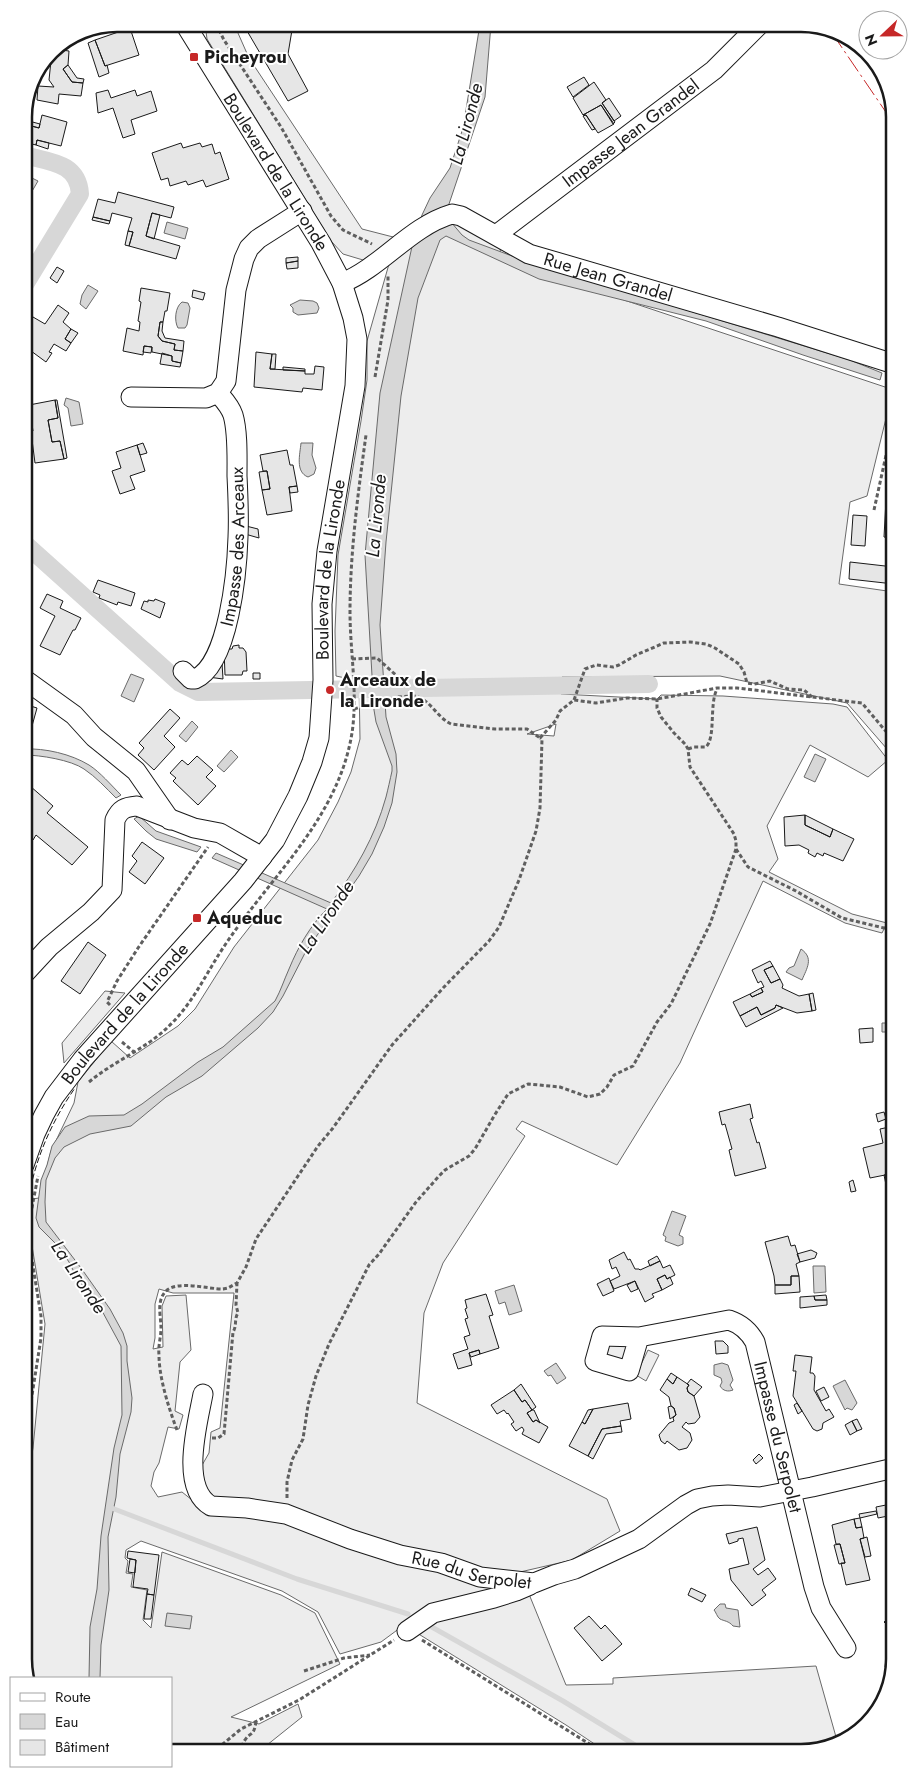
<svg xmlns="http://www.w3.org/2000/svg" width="918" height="1777" viewBox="0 0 918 1777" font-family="Jost,sans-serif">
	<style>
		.built { fill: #ededed; stroke: #6a6a6a; fill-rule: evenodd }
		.water { fill: #d7d7d7; stroke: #6a6a6a }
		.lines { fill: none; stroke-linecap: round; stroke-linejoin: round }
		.stream { stroke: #d7d7d7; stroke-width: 5 }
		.canal { stroke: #d7d7d7; stroke-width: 18 }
		.building { fill: #e6e6e6; stroke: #1a1a1a }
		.minor-casing { stroke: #1a1a1a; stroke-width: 21 }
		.path { stroke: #5f5f5f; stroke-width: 3; stroke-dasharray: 4 2.5; stroke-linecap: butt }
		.minor { stroke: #fff; stroke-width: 19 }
		.fence { stroke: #1a1a1a; stroke-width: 1; stroke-dasharray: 6 2.5; stroke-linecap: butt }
		.power { stroke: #c62828; stroke-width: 1; stroke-dasharray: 18 4 2.5 4; stroke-linecap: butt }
		.poi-dot { fill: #c62828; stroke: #fff; stroke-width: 2 }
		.labels { text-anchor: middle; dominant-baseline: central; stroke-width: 4; stroke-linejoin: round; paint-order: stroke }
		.poi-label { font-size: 18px; font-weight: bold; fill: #1a1a1a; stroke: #fff; text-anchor: start }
		.street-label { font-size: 18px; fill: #1a1a1a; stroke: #fff }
		.water-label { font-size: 19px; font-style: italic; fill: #1a1a1a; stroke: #fff }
		.rim { fill: none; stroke: #1a1a1a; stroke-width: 2.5 }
	</style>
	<rect width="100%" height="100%" fill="#fff"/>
	<!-- built -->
	<path class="built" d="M205 24H234L249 58 362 229 397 238 363 260 343 254 331 241 207 39Z
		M452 221 499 242 501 255 603 293 888 388 890 402 867 496 850 502 839 584 894 592V757L847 703 720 676 562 677 561 694 657 699 661 695 723 696 833 704 847 707 888 760 868 777 810 745 767 826 778 859 769 872 852 914 887 923 882 933 845 923 763 881 680 1063 617 1165 522 1121 516 1129 525 1136 443 1263 424 1313 417 1403 607 1499 620 1531 572 1560 520 1572 566 1685 613 1684V1678L816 1666 838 1744 836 1746 800 1753H608L566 1725 404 1625 381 1642 340 1654 318 1612 282 1591 141 1541 126 1550 125 1558 128 1561 126 1573 133 1574 131 1587 147 1590 143 1620 151 1628 162 1552 281 1595 315 1613 340 1664 231 1717 259 1724 298 1704 302 1717 257 1753H171V1678H28L24 1659V1502L33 1448 45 1324 31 1240 24 1237 26 1200 39 1198 51 1151 74 1103 78 1082 111 1041 130 1058 178 1026 195 1009 234 947 318 840 338 802 351 772 360 739 359 681 336 676 335 631 338 555 361 421 367 380V341L391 257ZM556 724 554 736 527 734ZM159 1289 173 1293H234L220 1428 211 1432 209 1453 201 1467 204 1481 202 1508 182 1492 158 1497 151 1486 154 1472 159 1463 168 1427 179 1429 183 1415 175 1411 180 1362 191 1350 186 1295 166 1296 162 1306 163 1347 153 1349 155 1338V1304Z
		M105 991 125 993 64 1063 62 1043Z
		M607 1344H627L624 1363 606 1358Z
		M648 1350 659 1355 646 1381 636 1375Z"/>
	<!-- water -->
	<path class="water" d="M480 24H491L485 97 449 204 446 223 451 222 462 235 469 240 520 259 850 360 882 373 880 380 803 355 706 321 539 279 446 236 440 240 418 298 401 396 386 542 380 625 386 717 396 754 397 772 392 803 384 827 372 854 359 876 306 951 283 996 273 1012 258 1028 202 1076 166 1097 131 1126 90 1134 64 1147 55 1158 46 1180 45 1202 46 1222 81 1268 110 1309 123 1333 127 1346V1361L132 1398 131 1412 120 1454 116 1497 108 1537 109 1590 101 1645 100 1678H89L90 1627 97 1589 101 1536 114 1448 122 1415 121 1346 101 1309 77 1278 69 1262 59 1247 39 1227 36 1218 41 1180 47 1165 52 1146 65 1127 89 1116 124 1115 142 1104 198 1062 223 1047 275 1001C281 990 284 980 289 969 298 947 310 926 327 909L212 858 216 853 331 903C355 871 375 837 386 797 388 789 390 780 392 771V766L376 722 374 710 365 555 380 393 413 242 422 215 430 198 450 168 463 128Z
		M24 174 38 181 31 193 24 189Z
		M167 222 188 228 185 239 164 233Z
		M88 285 98 291 86 309 80 304 82 295Z
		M300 300 313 301 317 303 319 308 317 313 298 315 293 312V308L290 305Z
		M182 302 188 303 190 308 187 325 185 328H178C174 321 175 307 182 302Z
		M66 398 79 402 83 424 71 426 68 408 64 405Z
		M301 443H313L312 455 316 468 314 474 308 477C295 472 300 454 301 443Z
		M131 674 144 679 134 702 121 696Z
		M192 721 198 727 186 742 179 736Z
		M24 749C45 748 71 754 89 765 100 772 111 785 121 795L116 798C106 788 96 777 84 769 71 760 40 755 24 755Z
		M231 750 238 757 224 772 217 766Z
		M815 754 826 759 815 782 804 777Z
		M139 816 156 831 201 847 197 852 156 839 146 831 134 819Z
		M801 949C814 958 807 968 802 980L786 972 789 968 794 966Z
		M882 1023H894V1042H887L886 1032H882Z
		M672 1211 686 1216 679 1235 683 1237V1244L678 1246 665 1241 666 1237 663 1235Z
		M813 1266H825L826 1292 814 1293Z
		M514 1285 522 1311 509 1315 505 1302 499 1304 495 1291Z
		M556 1363 566 1378 557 1384 551 1375 548 1376 544 1371Z
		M722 1363 728 1365 733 1380 730 1385 733 1390C728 1392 723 1391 720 1386L722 1382 721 1378 714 1375V1365Z
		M845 1380 857 1403 852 1410 847 1408 845 1410 833 1386Z
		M720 1604H725L726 1608 738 1610 740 1627 733 1626C729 1621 724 1621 720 1619 717 1617 716 1612 714 1610Z
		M167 1613 192 1616 190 1629 165 1626Z"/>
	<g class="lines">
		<!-- stream -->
		<path class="stream" d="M109 1507 297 1579 408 1614
			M430 1626 563 1701 648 1753"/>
		<!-- canal -->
		<path class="canal" d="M24 286 80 194C78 162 49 162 24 155
			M24 543 180 683 198 692 649 684"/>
	</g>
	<!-- building -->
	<path class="building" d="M243 24H293L288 54 308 91 288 101Z
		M130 28 139 55 105 66 95 40Z
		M95 40 105 66 107 65 109 73 99 77 88 43Z
		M54 49 69 51 68 65 63 69 72 82 83 83 81 96 59 94 58 104 37 100 38 86 54 87 49 80 52 51Z
		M68 65 77 78 84 79 83 83 72 82 63 69Z
		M584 77 589 85 573 97 567 87Z
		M594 82 606 100 602 103 615 122 613 124 601 105 583 115 573 98Z
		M108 90 111 98 135 90 137 96 151 91 157 111 131 120 135 134 123 138 113 108 98 113 96 93Z
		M609 98 621 116 614 121 602 103Z
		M601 105 614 124 598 133 586 115H583Z
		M42 115 67 122 61 146 37 140 36 145 24 142V124L39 128Z
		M586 115 595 129 592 130 583 116Z
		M25 120 40 124 39 128 24 124Z
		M37 140 49 143 48 149 36 145Z
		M181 143 183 148 200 143 202 147 212 144 215 154 220 152 229 179 206 187 203 180 188 185 186 181 170 186 168 178 161 180 152 153Z
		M118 192 174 207 171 218 152 213 146 236 180 246 176 259 129 246 133 232 128 231 132 218 112 213 110 221 93 217 98 199 115 203Z
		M152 213 160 215 154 239 146 236Z
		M93 217 110 221 109 224 92 220Z
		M128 231 133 232 129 246 125 245Z
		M298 257V261L286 263V258Z
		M298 261V268L287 269 286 263Z
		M57 267 64 271 57 283 50 278Z
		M141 288 170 293 167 311H165L163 322H160L158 336 162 341 175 344 174 350 183 351 181 363 172 361V356L152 352V347L144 346 143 355 123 351 127 328 139 331 140 322 138 321 141 302 139 301Z
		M193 290 205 293 203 300 192 297Z
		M58 305 69 313 63 322 71 329 65 339 71 343 66 351 54 344 49 352 52 353 46 362 27 348 32 340 24 334V331L33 317 45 324Z
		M160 322H163L162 331 165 338 184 341 183 351 174 350 175 344 162 341 158 336Z
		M71 329 78 333 71 343 65 339Z
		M144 346 152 347 151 353 143 352Z
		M256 352 272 354 270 369 305 371V374H314L315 366 324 367 322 390 303 388 302 392 254 387Z
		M162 353 172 356V361L181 363 180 367 160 364Z
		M272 354H276L275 369H270Z
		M283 367 305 369V371L283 370Z
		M55 400 58 418 48 420 52 442 60 441 64 459 35 463 31 432 33 431 29 405Z
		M55 400H57L67 458 64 459 60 441 52 442 48 420 58 418Z
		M143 443 147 453 140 455 137 445Z
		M137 445 145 471 130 476 135 489 120 494 112 471 121 468 116 452Z
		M287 450 290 465H293L297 486 289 487 292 511 267 515 262 490 270 489 267 471H263L260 455Z
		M267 471 270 489 262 490 259 472Z
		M297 486 298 492 290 493 289 487Z
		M886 500 894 501V539L884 537Z
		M853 515 867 516 865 546 851 545Z
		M246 526 258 529 259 538 245 534Z
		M850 562 894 567V584L849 579Z
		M98 580 135 593 131 606 118 602 117 605 99 598 100 595 93 592Z
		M47 594 63 601 60 608 81 618 75 630H73L60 655 40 646 55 616 40 608Z
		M155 599 165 603 160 618 141 609 144 601 148 602V600L154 601Z
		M239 645V648H243L246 652 247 671H243L242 675H225L224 649H232L233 646Z
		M217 663H222L223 679 208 677Z
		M253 673H260V679H253Z
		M24 704 37 708 27 744 24 743Z
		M170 709 180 718 164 736 175 747 154 770 138 755 144 748 139 743Z
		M197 756 213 770 206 777 216 786 198 805 173 781 176 778 170 773 182 760 188 765Z
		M30 786 53 806 47 813 88 847 72 865 36 835 33 840 24 832 27 827 24 824V793Z
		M805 815V825L830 837 833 829 854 839 843 861 824 853 823 856 817 853 815 857 808 853 809 850 799 845 785 846 784 817Z
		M805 815 833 829 830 837 805 825Z
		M142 842 164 858 145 884 129 872 137 861 132 856Z
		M88 942 106 955 80 994 61 981Z
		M770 961 773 966 764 970 771 983 780 979 783 985 782 988 799 996 809 994 812 1011 797 1013 776 1005 775 1008 761 1015 757 1007 740 1016 733 1002 750 994 752 997 763 992 761 988 764 987 761 981 758 983 752 970Z
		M773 966 780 979 771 983 764 970Z
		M761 988 763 992 752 997 750 994Z
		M813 993 816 1010 812 1011 809 994Z
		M776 1005 783 1008 746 1027 740 1016 757 1007 761 1015 775 1008Z
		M873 1028V1042L860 1043 859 1029Z
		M750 1104 753 1118 750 1119 757 1143 759 1142 766 1168 735 1176 729 1150 732 1149 725 1124 722 1125 719 1112Z
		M884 1112 886 1119 878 1122 876 1114Z
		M894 1126V1180L892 1181 890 1174 870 1178 863 1148 883 1143 880 1129Z
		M890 1174 894 1187V1208L891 1209 884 1175Z
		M853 1180 856 1191 851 1192 849 1182Z
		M788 1236 791 1246 795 1245 800 1262 796 1264 799 1276H791V1285H775L774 1276 765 1242Z
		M811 1250 817 1253 815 1258 800 1262 797 1254Z
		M624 1252 628 1260 630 1259 635 1269H639L640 1270 660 1261 663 1268 670 1265 675 1275 667 1279 665 1275 657 1279 662 1290 652 1294 654 1297 645 1302 635 1281 614 1289 610 1281 620 1276 616 1267 612 1269 609 1260Z
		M657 1256 660 1261 650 1266 648 1261Z
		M665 1275 667 1279 670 1277 673 1284 662 1290 657 1279Z
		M791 1276H799L800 1292 775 1294V1285H791Z
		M609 1278 614 1291 603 1296 597 1284Z
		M635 1281 638 1289 631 1292 627 1285Z
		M486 1294 493 1315 489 1316 499 1348 480 1354 479 1350 469 1353 472 1365 458 1369 453 1354 468 1349 464 1337 470 1335 465 1319 468 1318 465 1309 467 1308 465 1300Z
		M826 1295 827 1300H815L814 1296Z
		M814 1296 815 1300H827V1305L800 1308V1297Z
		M894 1298V1320L889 1299Z
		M715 1341H723L728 1346V1353L716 1354Z
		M479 1350 480 1354 471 1357 469 1353Z
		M795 1355 812 1357 810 1373H813L815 1376 814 1390 826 1411 829 1409 834 1417 823 1423 822 1429 817 1431 813 1429 793 1396 796 1371H793Z
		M671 1373 677 1377 673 1384 667 1379Z
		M677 1377 689 1385 687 1388 688 1392 694 1396 700 1417 695 1423 688 1424 686 1422 682 1427 690 1433 692 1440 687 1448 679 1450 667 1441 665 1444 661 1441 659 1435 669 1423 674 1421 673 1418 676 1415 674 1408 671 1406 669 1397 660 1390 667 1379 673 1384Z
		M691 1379 702 1387 694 1396 688 1392 687 1388 689 1385 687 1384Z
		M521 1384 536 1407 532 1410 525 1400 522 1402 514 1390Z
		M824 1387 829 1397 821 1401 816 1391Z
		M514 1390 522 1402 525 1400 532 1410 527 1413 533 1422 536 1420 548 1427 539 1443 522 1434 524 1430 522 1427 516 1431 511 1424 514 1422 508 1413 507 1414 504 1410 497 1414 491 1405Z
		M628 1403 631 1419 620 1421 621 1426 602 1429 588 1456 569 1446 582 1422 585 1424 593 1409Z
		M797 1403 802 1411 798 1414 794 1405Z
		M671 1406 674 1408 676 1415 670 1419 668 1407Z
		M593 1409 585 1424 582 1422 588 1410Z
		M532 1410H534L540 1423 536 1420 533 1422 527 1413Z
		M857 1419 862 1429 857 1431 852 1421Z
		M852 1421 857 1431 850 1435 845 1425Z
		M621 1426 622 1432 606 1434 593 1459 588 1456 602 1429Z
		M759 1454 763 1458 756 1464 753 1460Z
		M891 1504 893 1515 878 1518 876 1507Z
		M876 1511 877 1514 860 1518 859 1514Z
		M860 1518 862 1527 856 1528 854 1519Z
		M854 1519 856 1528 862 1527 864 1538 860 1539 870 1580 846 1585 841 1563H845L840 1544H836L832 1525Z
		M757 1527 765 1560 753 1569 758 1575 768 1568 776 1579 762 1590 766 1595 752 1606 731 1580 729 1569 749 1564 743 1538 738 1539V1541L729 1544 726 1534Z
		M867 1537 871 1556 865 1557 860 1539Z
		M840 1544 845 1563 839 1564 834 1545Z
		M128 1551 159 1555 154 1595 147 1594 148 1589 133 1587 136 1560 127 1558Z
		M130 1559 136 1560 135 1573 128 1572Z
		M691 1588 706 1595 702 1602 688 1595Z
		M147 1594 154 1595 151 1619H144Z
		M894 1613V1659L890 1673 885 1667 886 1659H890L893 1631 884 1622Z
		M589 1616 601 1629 605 1625 622 1644 602 1661 574 1628Z
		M887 1639H891L890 1659H886Z"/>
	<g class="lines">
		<defs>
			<g id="minor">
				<path id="s1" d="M496 235 714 70 760 24"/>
				<path id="s2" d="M342 283C383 266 409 227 452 214L461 216 529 254 778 327 894 364"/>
				<path d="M131 397 206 398 218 393 226 381 236 290 244 259 249 248 258 239 302 211"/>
				<path id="s3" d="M183 671 191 679H195C229 665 237 570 238 537 239 517 238 496 237 476 237 458 238 432 233 415 230 406 224 400 218 393"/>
				<path d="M24 679 74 715 94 737 136 771 170 820"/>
				<path d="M24 974 49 947 91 912 112 890 115 820C120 809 125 807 137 806L194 828 220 833 262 857"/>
				<path id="s4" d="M24 1165 35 1134 44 1115 54 1097 83 1059 243 881 275 840 298 796 312 762 319 738 323 680 322 604 327 551 355 386 357 339 353 318 342 283 321 243 185 24"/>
				<path id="s5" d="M639 1337 629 1371 595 1361 602 1336 639 1337 729 1320C741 1324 749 1331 755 1342L814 1587 821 1608 846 1648"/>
				<path id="s6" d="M203 1394C198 1422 179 1488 211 1506L247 1508 286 1514 350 1539 400 1555 441 1563 480 1577 534 1583 554 1575 575 1569 639 1539 686 1505 697 1499 712 1496 728 1495 760 1497 812 1487 894 1468"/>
				<path d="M407 1631 433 1613 494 1598 516 1591 530 1585"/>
			</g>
		</defs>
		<!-- minor casing -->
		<use href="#minor" class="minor-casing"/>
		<!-- path -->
		<path class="path" d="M216 24 224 40 281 127 331 216 343 230 372 244
			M375 377 388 300V274
			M874 510 894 419
			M352 659 377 658 409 687 411 696C428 695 436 717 451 724L495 729H527L540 738
			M574 700 585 669 596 665 613 667 619 665 636 655 664 643 690 642 706 644 715 648 739 664 744 672 747 683 754 684 770 681 788 689 804 690 812 697
			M354 709 397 697 411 696
			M540 738 556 720 560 711 574 700 596 703 627 698 657 699 717 688H737L862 703 894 741
			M688 749 694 747H706C716 737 709 705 717 689
			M736 849 748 867 796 891 842 918 884 928 894 924
			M110 1005 107 1002 117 981 138 948 208 847
			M122 1042 134 1052
			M89 1082C114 1061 146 1049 169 1026 194 1002 206 973 225 945 271 876 338 819 352 733 358 693 350 652 350 612 350 553 358 493 366 435
			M177 1430C169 1409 159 1378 159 1355 158 1346 161 1337 161 1328 161 1316 156 1301 166 1291 178 1280 207 1289 223 1289L228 1288 237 1283 246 1267 256 1239 318 1146 333 1128 392 1045 443 988 489 941 499 927 519 880 536 831 540 808 542 739 540 738
			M212 1438H218L224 1434 233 1332C237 1326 234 1319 238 1313L236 1305 237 1283
			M24 1446 41 1338V1316L28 1235 30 1218 38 1176
			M287 1498V1482L292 1460 303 1439 308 1405 316 1376 329 1344 369 1265 379 1254 416 1202 439 1176 445 1170 469 1156 475 1149 494 1116 508 1094 528 1084 560 1087 588 1097 600 1094 607 1087 614 1075 633 1066 657 1022 671 1004 710 924 736 849V841L734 834 690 767 688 749 685 744 674 733 661 717 657 708V699
			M422 1640 604 1753
			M304 1671 344 1658 370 1655
			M212 1753 241 1729 299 1700 394 1640
			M240 1753C242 1749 242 1744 245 1740 251 1731 254 1737 256 1721"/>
		<!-- minor -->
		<use href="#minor" class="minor"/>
		<!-- fence -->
		<path class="fence" d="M29 1196C36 1157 52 1121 75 1088"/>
		<!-- power -->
		<path class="power" d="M832 33 894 124"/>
	</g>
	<!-- markers -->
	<g class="poi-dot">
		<rect x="189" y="52" width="10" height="10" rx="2.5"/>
		<circle cx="330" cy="690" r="5"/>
		<rect x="192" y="913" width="10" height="10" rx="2.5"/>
	</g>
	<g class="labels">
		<!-- poi labels -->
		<g class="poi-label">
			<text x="204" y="57">Picheyrou</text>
			<text x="340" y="680">Arceaux de<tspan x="340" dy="21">la Lironde</tspan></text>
			<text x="207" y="918">Aqueduc</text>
		</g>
		<!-- street labels -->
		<g class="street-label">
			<text stroke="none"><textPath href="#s1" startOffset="169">Impasse Jean Grandel</textPath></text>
			<text transform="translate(276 172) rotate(58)">Boulevard de la Lironde</text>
			<text stroke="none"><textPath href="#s2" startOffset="300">Rue Jean Grandel</textPath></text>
			<text stroke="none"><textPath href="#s3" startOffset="159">Impasse des Arceaux</textPath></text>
			<text stroke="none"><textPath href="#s4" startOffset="694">Boulevard de la Lironde</textPath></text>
			<text stroke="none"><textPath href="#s4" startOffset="184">Boulevard de la Lironde</textPath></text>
			<text stroke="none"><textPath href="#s5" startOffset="358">Impasse du Serpolet</textPath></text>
			<text stroke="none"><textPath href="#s6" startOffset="389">Rue du Serpolet</textPath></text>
		</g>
		<!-- water labels -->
		<g class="water-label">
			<text transform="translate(466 124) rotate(-75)">La Lironde</text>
			<text transform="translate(376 516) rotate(-85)">La Lironde</text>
			<text transform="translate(326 917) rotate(-56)">La Lironde</text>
			<text transform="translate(79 1277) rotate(56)">La Lironde</text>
		</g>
	</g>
	<!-- crop -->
	<path d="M0 0H918V1777H0ZM117 32H801A85 85 0 0 1 886 117V1659A85 85 0 0 1 801 1744H117A85 85 0 0 1 32 1659V117A85 85 0 0 1 117 32Z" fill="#fff" fill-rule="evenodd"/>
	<path class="rim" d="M117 32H801A85 85 0 0 1 886 117V1659A85 85 0 0 1 801 1744H117A85 85 0 0 1 32 1659V117A85 85 0 0 1 117 32Z"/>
	<!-- legend -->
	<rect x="10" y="1677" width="162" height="90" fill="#ffffff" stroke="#a3a3a3"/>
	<rect x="20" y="1693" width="25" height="8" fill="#ffffff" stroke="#a3a3a3"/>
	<text x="55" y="1702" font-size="15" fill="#1a1a1a">Route</text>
	<rect x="20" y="1714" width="25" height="15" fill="#d7d7d7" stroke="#a3a3a3"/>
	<text x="55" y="1727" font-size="15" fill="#1a1a1a">Eau</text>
	<rect x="20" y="1740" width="25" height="15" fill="#e6e6e6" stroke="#a3a3a3"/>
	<text x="55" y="1752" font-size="15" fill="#1a1a1a">Bâtiment</text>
	<!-- north arrow -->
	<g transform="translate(883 35) rotate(248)"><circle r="24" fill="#ffffff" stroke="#a3a3a3"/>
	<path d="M0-4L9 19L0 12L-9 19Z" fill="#c62828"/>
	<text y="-8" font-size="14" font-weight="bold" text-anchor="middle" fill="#1a1a1a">N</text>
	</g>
</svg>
